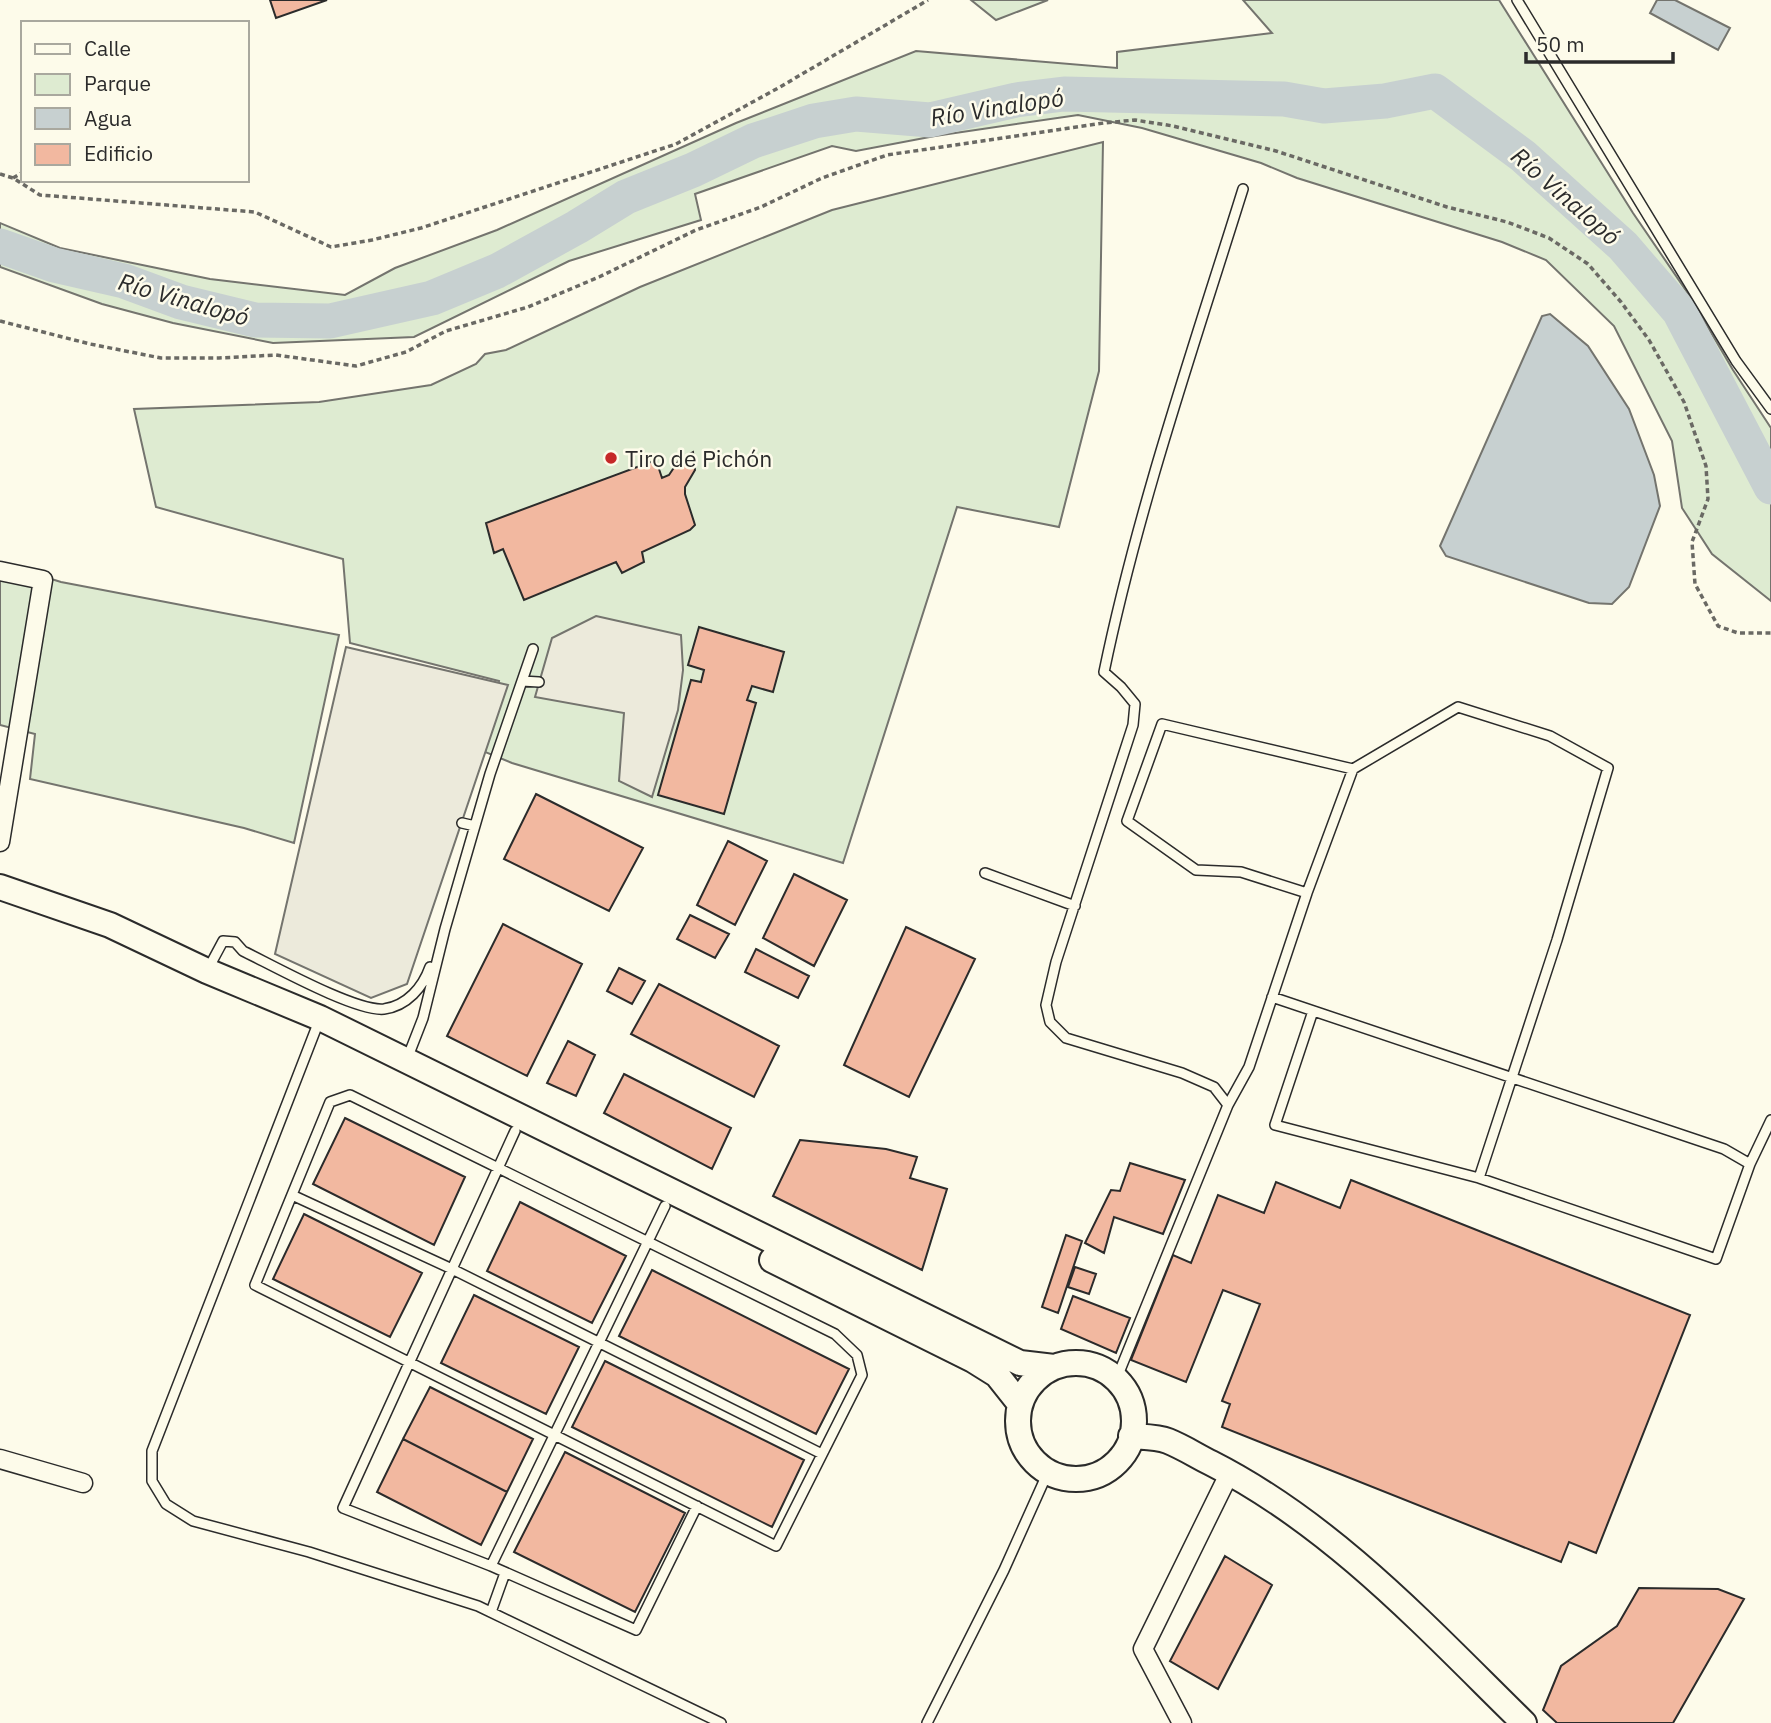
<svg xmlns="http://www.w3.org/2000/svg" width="1771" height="1723" viewBox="0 0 1771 1723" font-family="'IBM Plex Sans',sans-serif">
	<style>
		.green { fill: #deebd1; stroke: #74746e; stroke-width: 2 }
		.parking { fill: #eceadb; stroke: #74746e; stroke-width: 2 }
		.water { fill: #c7d0d0; stroke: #74746e; stroke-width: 2 }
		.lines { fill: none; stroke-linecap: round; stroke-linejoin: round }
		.river { stroke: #c7d0d0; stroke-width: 35 }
		.building { fill: #f2b8a0; stroke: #2b2b2b; stroke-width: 2 }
		.lane-casing { stroke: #2b2b2b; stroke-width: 12 }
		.street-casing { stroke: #2b2b2b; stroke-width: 21 }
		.secondary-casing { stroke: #2b2b2b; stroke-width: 28 }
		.path { stroke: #6a6964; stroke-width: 3.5; stroke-dasharray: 5 3.5; stroke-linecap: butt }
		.lane { stroke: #fdfbea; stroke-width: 9 }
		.street { stroke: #fdfbea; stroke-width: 18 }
		.secondary { stroke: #fdfbea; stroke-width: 24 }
		.poi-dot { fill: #c62828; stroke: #fdfbea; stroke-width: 2.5 }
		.labels { text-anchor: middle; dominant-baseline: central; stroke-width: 5; stroke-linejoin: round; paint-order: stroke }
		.poi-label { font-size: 23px; fill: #2b2b2b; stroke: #fdfbea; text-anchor: start }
		.water-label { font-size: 24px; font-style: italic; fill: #2b2b2b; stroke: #fdfbea }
	</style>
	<rect width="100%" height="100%" fill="#fdfbea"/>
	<!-- green -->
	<path class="green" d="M971 0H1048L996 20Z
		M1243 0H1499L1633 213 1689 295 1733 370 1771 428V601L1712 554 1682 508 1672 441 1614 326 1546 260 1502 242 1297 178 1261 163 1142 128 1078 115 935 136 856 151 832 146 695 194 701 220 569 261 414 337 273 343 173 323 102 304 0 267V223L60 248 210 279 345 295 395 268 497 230 736 123 916 51 1117 68V52L1272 33Z
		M1103 142 1099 371 1059 527 957 507 843 863 512 763 485 752 499 681 350 643 343 559 156 507 134 409 319 402 431 385 476 364 485 354 506 350 640 287 832 210Z
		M0 563 61 582 339 635 294 843 244 828 30 779 35 734 0 725Z"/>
	<!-- parking -->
	<path class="parking" d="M596 616 681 635 683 670 678 710 652 797 619 781 624 713 535 697 552 638Z
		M346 647 508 685 407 984 371 998 275 954Z"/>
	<!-- water -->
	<path class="water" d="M1657 0H1675L1730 28 1718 50 1650 13Z
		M1550 314 1588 346 1629 409 1654 475 1660 506 1629 587 1612 604 1589 603 1446 556 1440 546 1542 316Z"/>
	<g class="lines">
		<!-- river -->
		<path class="river" d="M0 246 54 265 124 281 181 302 255 320 330 321 432 298 497 271 577 227 626 197 693 170 753 141 814 121 856 114 930 120 1016 100 1064 94 1284 99 1324 106 1385 101 1435 91 1523 156 1623 246 1679 311 1771 487"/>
	</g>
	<!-- building -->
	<path class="building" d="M270 0H327L276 18Z
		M693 452 695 470 685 487V494L695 525 690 530 642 552 644 562 622 573 616 562 524 600 503 549 494 553 486 523 656 460 662 478 669 475 679 460Z
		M699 627 784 652 773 692 752 686 747 700 756 703 724 814 658 795 691 680 701 682 704 670 688 665Z
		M536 794 643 848 609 911 504 859Z
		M728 841 767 861 735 925 697 905Z
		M794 874 847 900 814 966 763 938Z
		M690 915 729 934 715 958 677 939Z
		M503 924 582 964 527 1076 447 1036Z
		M906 927 975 959 909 1097 844 1065Z
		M756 949 809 976 798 998 745 972Z
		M619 968 645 981 632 1004 607 991Z
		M659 984 779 1046 754 1097 631 1034Z
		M568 1041 595 1055 576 1096 547 1083Z
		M624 1074 731 1128 712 1169 604 1113Z
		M345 1118 465 1177 434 1245 313 1184Z
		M800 1140 886 1149 917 1157 910 1178 947 1189 922 1270 773 1196Z
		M1130 1163 1185 1180 1163 1234 1114 1217 1104 1253 1085 1243 1111 1190 1120 1191Z
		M1351 1180 1690 1315 1596 1553 1569 1542 1561 1562 1222 1427 1230 1404 1222 1401 1260 1304 1223 1290 1186 1382 1131 1360 1173 1255 1191 1263 1218 1195 1264 1213 1276 1182 1340 1208Z
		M520 1202 626 1256 592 1323 487 1271Z
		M304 1214 422 1273 390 1337 273 1279Z
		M1066 1235 1082 1241 1058 1313 1042 1307Z
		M1075 1267 1096 1274 1089 1294 1068 1287Z
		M652 1270 849 1369 816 1434 619 1336Z
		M474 1295 579 1347 546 1414 441 1363Z
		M1073 1296 1130 1318 1116 1353 1061 1329Z
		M605 1361 804 1460 772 1527 572 1427Z
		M430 1387 533 1439 507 1492 403 1439Z
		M403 1439 507 1492 481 1545 377 1492Z
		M565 1452 685 1513 635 1612 514 1552Z
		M1225 1556 1272 1585 1218 1689 1170 1661Z
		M1639 1588 1718 1589 1744 1599 1673 1723H1557L1543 1710 1561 1666 1617 1626Z"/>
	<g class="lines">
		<defs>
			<path id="lane" d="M1517 0 1736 361 1771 409
				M522 681 539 682
				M462 823 475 826
				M985 873 1075 906
				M1307 893 1241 872 1196 870 1127 821 1162 724 1353 769
				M208 969 223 941 235 942 243 951C272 965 356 1012 384 1009 407 1006 423 987 430 967
				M1272 997 1724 1149 1750 1164 1771 1120
				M1313 1011 1275 1125 1479 1178 1716 1259 1750 1164
				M319 1021 152 1451V1481L166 1504 193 1521 309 1552 478 1606 721 1723
				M407 1059 423 1018 445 929 490 774 533 649
				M350 1095 835 1334 857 1355 862 1375 776 1546 255 1285 330 1102Z
				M1228 1105 1249 1067 1307 893 1353 769 1458 707 1550 736 1608 768 1557 940 1479 1178
				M515 1131 343 1508 491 1566 636 1630 697 1506
				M292 1195 452 1269 822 1454
				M1116 1380 1228 1105 1214 1087 1182 1073 1066 1038 1050 1022 1046 1005 1056 962 1133 725 1135 704 1121 687 1104 672C1138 508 1193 349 1243 189
				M491 1566 665 1206
				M491 1612 505 1573
				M927 1723 1004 1570 1048 1472"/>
			<path id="street" d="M0 571 43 580 0 842
				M0 1459 83 1483
				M1182 1723 1143 1649 1230 1472"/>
			<path id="secondary" d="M0 887 110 925 207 971 320 1018 1020 1363 1054 1367
				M772 1260 973 1360 997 1375 1020 1404
				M1018 1421a58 58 0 1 1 116 0a58 58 0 1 1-116 0Z
				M1131 1436C1143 1437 1158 1437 1168 1441 1183 1447 1197 1456 1211 1463 1333 1525 1427 1628 1524 1723"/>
		</defs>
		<!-- lane casing -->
		<use href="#lane" class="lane-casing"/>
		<!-- street casing -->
		<use href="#street" class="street-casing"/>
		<!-- secondary casing -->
		<use href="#secondary" class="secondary-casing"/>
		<!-- path -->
		<path class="path" d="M0 174 13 178 40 195 255 212 331 247 372 240 421 228 676 144 780 87 928 0
			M13 178 23 172
			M0 321 90 344 161 358H219L276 355 356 366 406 352 446 331 528 307 599 277 696 230 761 207 822 178 887 155 1104 123 1135 120 1173 126 1276 151 1447 207 1507 222 1549 238 1588 264 1621 302 1649 340 1684 402 1706 466 1708 499 1692 542 1695 584 1718 626 1738 633H1771"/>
		<!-- lane -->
		<use href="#lane" class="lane"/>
		<!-- street -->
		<use href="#street" class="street"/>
		<!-- secondary -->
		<use href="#secondary" class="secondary"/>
	</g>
	<!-- markers -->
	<circle class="poi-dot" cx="611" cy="458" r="7"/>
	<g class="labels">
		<!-- poi labels -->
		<g class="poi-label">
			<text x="625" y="458">Tiro de Pichón</text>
		</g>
		<!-- water labels -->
		<g class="water-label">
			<text transform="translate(997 107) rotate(-9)">Río Vinalopó</text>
			<text transform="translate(1566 196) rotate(41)">Río Vinalopó</text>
			<text transform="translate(184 299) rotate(16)">Río Vinalopó</text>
		</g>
	</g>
	<!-- legend -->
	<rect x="21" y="21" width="228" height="161" fill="#fdfbea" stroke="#a9a89e" stroke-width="2"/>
	<rect x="35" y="44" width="35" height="10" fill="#fdfbea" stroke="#a9a89e" stroke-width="2"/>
	<text x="84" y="56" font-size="21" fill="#2b2b2b">Calle</text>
	<rect x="35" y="74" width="35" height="21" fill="#deebd1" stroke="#a9a89e" stroke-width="2"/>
	<text x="84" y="91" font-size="21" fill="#2b2b2b">Parque</text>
	<rect x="35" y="108" width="35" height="21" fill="#c7d0d0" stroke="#a9a89e" stroke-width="2"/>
	<text x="84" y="126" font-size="21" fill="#2b2b2b">Agua</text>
	<rect x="35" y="144" width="35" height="21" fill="#f2b8a0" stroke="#a9a89e" stroke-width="2"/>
	<text x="84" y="161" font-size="21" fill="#2b2b2b">Edificio</text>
	<!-- scale -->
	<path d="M1526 52v10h147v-10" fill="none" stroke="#2b2b2b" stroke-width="3.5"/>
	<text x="1536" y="52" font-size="21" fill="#2b2b2b" stroke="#fdfbea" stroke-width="5" paint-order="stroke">50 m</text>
</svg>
